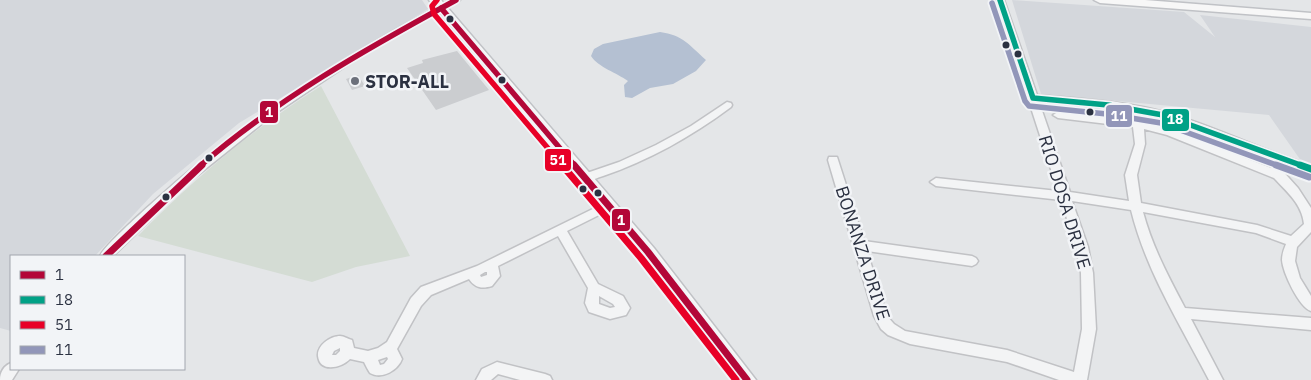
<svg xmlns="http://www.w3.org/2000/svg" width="1311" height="380" viewBox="0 0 1311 380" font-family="'IBM Plex Sans',sans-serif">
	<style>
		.built { fill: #d4d7dc }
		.green { fill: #d4dcd4 }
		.water { fill: #b4c0d2 }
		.building { fill: #cbcdd0 }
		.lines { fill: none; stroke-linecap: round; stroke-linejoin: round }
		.minor-casing { stroke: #c1c2c5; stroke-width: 3 }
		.major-casing { stroke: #c0c2c6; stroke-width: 3 }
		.minor { fill: #f3f4f5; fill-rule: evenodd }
		.major { fill: #f7f7f7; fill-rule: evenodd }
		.bus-1-far1-casing { stroke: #f2f4f7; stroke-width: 9 }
		.bus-1-casing { stroke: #f2f4f7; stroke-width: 11 }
		.bus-2-far1-casing { stroke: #f2f4f7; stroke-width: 9 }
		.bus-2-casing { stroke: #f2f4f7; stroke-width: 11 }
		.bus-3-far1-casing { stroke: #f2f4f7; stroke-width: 9 }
		.bus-3-casing { stroke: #f2f4f7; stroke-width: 11 }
		.bus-4-far1-casing { stroke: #f2f4f7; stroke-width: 9 }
		.bus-4-casing { stroke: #f2f4f7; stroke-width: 11 }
		.bus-1-far1 { stroke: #b30738; stroke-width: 5.5 }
		.bus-1 { stroke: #b30738; stroke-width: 7 }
		.bus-2-far1 { stroke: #00a186; stroke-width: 5.5 }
		.bus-2 { stroke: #00a186; stroke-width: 7 }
		.bus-3-far1 { stroke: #e80027; stroke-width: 5.5 }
		.bus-3 { stroke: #e80027; stroke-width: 7 }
		.bus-4-far1 { stroke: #9296b9; stroke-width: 5.5 }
		.bus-4 { stroke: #9296b9; stroke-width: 7 }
		.bus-dot { fill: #2b3141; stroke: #f2f4f7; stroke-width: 2 }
		.poi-dot { fill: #6c707b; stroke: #f2f4f7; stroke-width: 2 }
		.labels { text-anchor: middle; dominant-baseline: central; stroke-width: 5; stroke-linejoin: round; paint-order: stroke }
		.poi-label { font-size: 18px; font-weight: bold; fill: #2b3141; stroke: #f2f4f7; text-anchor: start }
		.street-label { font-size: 18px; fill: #2b3141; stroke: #f2f4f7 }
		.line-badge { stroke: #f2f4f7; stroke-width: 2 }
		.badge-label { font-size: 14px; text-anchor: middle; font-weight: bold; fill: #fff }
	</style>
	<rect width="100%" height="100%" fill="#e4e6e8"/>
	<!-- built -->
	<path class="built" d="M0 0H422L428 9 239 123 153 194 95 256H11V331L0 328Z
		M1012 0 1184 12 1215 37 1200 15 1311 27V175L1269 115 1041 94Z"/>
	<!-- green -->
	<path class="green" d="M321 86 410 256 356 267 312 282 138 236C193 179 254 128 321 86Z"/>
	<!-- water -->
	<path class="water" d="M660 32C683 35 689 45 706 60L696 71 673 84 650 88 632 98 625 97 624 85 628 81C617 73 598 67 591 56L594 49 603 44Z"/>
	<!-- building -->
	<path class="building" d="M457 51 489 90 436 110 407 68 423 63 422 60Z
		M358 75 365 86 352 90 346 79Z"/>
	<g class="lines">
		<defs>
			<path id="minor" d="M450 0H460L362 55 273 115 189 182 113 256H100C105 245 139 215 150 205 242 121 340 58 450 0Z
				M996 0H1004L1037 95C1080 99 1126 101 1168 113 1217 127 1262 151 1311 165V173C1254 156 1201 125 1142 113L1143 122 1175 131 1271 168 1275 166 1279 167 1298 188 1311 208V232L1297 247 1295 261 1300 278 1311 296V311C1299 307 1283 273 1282 260 1282 254 1284 249 1286 244L1256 233 1143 212C1152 246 1168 276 1185 308L1311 318V330L1191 319 1223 380H1209C1180 324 1146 271 1131 210L1072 201 1088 247 1093 273 1096 329 1087 380H1059L1007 362 910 344 888 335 881 329 874 316 828 160 829 157H837L838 160 864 241 972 256 976 258 978 261 976 264 972 266 867 251 887 316 894 324 905 331 1007 350 1074 372 1082 329 1081 273 1076 247 1061 200 936 186 930 182 936 178 1058 191ZM1039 102 1132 111 1133 120 1058 112 1053 115 1058 118 1133 127 1135 144 1125 175 1129 201 1070 192ZM1144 129 1167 135 1274 178C1287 192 1302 204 1304 224L1291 236 1257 225 1141 203 1137 175 1145 144Z
				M727 102 731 103 732 105 731 107C692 136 650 160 603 176 596 178 588 183 581 181L579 178 581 175 619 162 656 145 691 126Z
				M609 201 615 205 613 208 567 231 598 284 623 296 630 308 626 315 610 319 589 312 585 303 588 288 558 236 498 266 500 276 492 286C482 289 475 288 469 279L431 295 421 306 397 349 402 359C398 370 382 380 370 373 368 370 366 366 364 362L350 359C341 368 320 373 318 356 317 345 331 336 340 336 344 336 348 339 352 340L354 348 368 351 378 348 387 342 411 298 421 287 477 266ZM485 272H487V275L481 277 480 275ZM599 296 613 304 615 307 610 308 599 304ZM340 348V351L336 355H332L334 351ZM387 357 388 359 384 364 380 365 378 360Z
				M497 362 545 374 550 376 552 380H520L498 374 491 380H476L482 369Z
				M11 363V369H19L12 380H0C0 372 4 366 11 363Z"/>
			<path id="major" d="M429 0H441L654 248 756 380H736L642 256Z
				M1094 0H1145L1311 13V19L1100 3Z"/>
		</defs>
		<!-- minor casing -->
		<use href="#minor" class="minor-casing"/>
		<!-- major casing -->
		<use href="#major" class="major-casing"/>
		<!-- minor -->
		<use href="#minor" class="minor"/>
		<!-- major -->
		<use href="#major" class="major"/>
		<defs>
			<path id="bus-1-far1" d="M441 8 575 166
				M200 166C277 99 366 49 456 0"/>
			<path id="bus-1" d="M574 165 648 252 747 380
				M106 256 202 165"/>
			<path id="bus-2-far1" d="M1000 0 1033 98
				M1033 98 1108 105 1163 115 1303 166"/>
			<path id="bus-2" d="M1300 165 1311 169"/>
			<path id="bus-3-far1" d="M437 0 432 6 434 14 563 166"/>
			<path id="bus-3" d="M562 165 641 258 736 380"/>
			<path id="bus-4-far1" d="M992 3 1025 101 1029 106 1107 114 1161 123 1279 166"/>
			<path id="bus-4" d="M1276 165 1309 177"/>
		</defs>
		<!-- bus-1-far1 casing -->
		<use href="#bus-1-far1" class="bus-1-far1-casing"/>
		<!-- bus-1 casing -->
		<use href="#bus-1" class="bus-1-casing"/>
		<!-- bus-2-far1 casing -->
		<use href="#bus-2-far1" class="bus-2-far1-casing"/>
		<!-- bus-2 casing -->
		<use href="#bus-2" class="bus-2-casing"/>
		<!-- bus-3-far1 casing -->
		<use href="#bus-3-far1" class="bus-3-far1-casing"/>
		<!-- bus-3 casing -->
		<use href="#bus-3" class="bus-3-casing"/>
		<!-- bus-4-far1 casing -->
		<use href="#bus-4-far1" class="bus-4-far1-casing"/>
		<!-- bus-4 casing -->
		<use href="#bus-4" class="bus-4-casing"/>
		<!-- bus-1-far1 -->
		<use href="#bus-1-far1" class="bus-1-far1"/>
		<!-- bus-1 -->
		<use href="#bus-1" class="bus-1"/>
		<!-- bus-2-far1 -->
		<use href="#bus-2-far1" class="bus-2-far1"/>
		<!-- bus-2 -->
		<use href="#bus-2" class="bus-2"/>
		<!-- bus-3-far1 -->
		<use href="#bus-3-far1" class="bus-3-far1"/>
		<!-- bus-3 -->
		<use href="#bus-3" class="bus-3"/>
		<!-- bus-4-far1 -->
		<use href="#bus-4-far1" class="bus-4-far1"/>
		<!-- bus-4 -->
		<use href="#bus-4" class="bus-4"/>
	</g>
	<!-- markers -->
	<g class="bus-dot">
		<circle cx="450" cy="19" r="4.5"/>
		<circle cx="1006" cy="45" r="4.5"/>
		<circle cx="1018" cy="54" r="4.5"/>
		<circle cx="502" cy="80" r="4.5"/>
		<circle cx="1090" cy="112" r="4.5"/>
		<circle cx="209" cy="158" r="4.5"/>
		<circle cx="583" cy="189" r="4.5"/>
		<circle cx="598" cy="193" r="4.5"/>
		<circle cx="166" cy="197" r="4.5"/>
	</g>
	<circle class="poi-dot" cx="355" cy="81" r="5"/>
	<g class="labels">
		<!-- poi labels -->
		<g class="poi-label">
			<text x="365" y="81">STOR-ALL</text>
		</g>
		<!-- street labels -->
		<g class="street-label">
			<text transform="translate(1065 202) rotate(73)">RIO DOSA DRIVE</text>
			<text transform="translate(863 253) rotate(72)">BONANZA DRIVE</text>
		</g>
	</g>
	<g class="line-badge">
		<rect x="259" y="100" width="20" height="24" rx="5" fill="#b30738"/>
		<rect x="1105" y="104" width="28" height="24" rx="5" fill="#9296b9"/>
		<rect x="1161" y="108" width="29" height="24" rx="5" fill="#00a186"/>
		<rect x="544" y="148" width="28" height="24" rx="5" fill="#e80027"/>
		<rect x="611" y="208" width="20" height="24" rx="5" fill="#b30738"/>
	</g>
	<g class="badge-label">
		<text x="269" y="117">1</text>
		<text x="1119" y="121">11</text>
		<text x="1175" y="124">18</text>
		<text x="558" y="165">51</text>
		<text x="621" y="225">1</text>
	</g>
	<!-- legend -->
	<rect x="10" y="255" width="175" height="115" fill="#f2f4f7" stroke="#a2a6ae"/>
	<rect x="20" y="271" width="25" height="8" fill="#b30738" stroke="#a2a6ae"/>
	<text x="55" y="280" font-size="15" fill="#2b3141">1</text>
	<rect x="20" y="296" width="25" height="8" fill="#00a186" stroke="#a2a6ae"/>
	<text x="55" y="305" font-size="15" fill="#2b3141">18</text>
	<rect x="20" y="321" width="25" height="8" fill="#e80027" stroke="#a2a6ae"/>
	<text x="55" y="330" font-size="15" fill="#2b3141">51</text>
	<rect x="20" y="346" width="25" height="8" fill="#9296b9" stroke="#a2a6ae"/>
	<text x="55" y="355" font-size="15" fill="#2b3141">11</text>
</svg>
